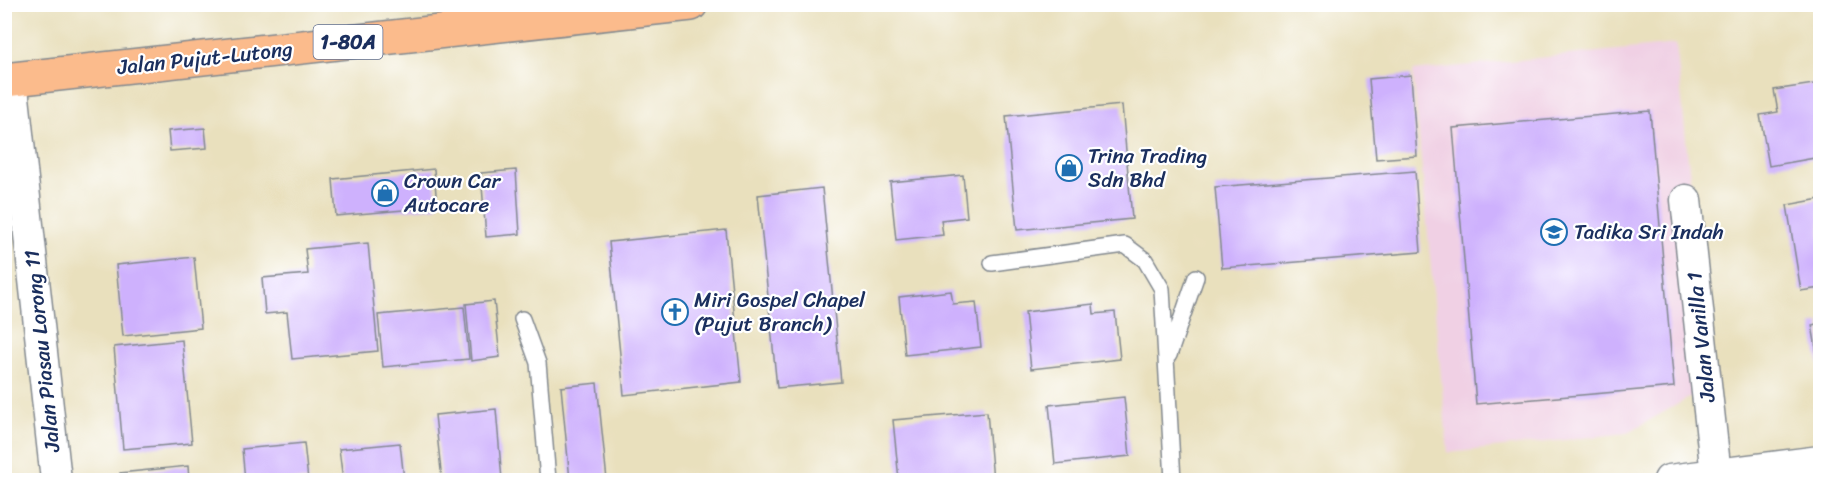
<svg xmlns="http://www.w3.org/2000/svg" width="1825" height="485" viewBox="0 0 1825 485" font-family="Sriracha,sans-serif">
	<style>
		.built { fill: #f0d0e4 }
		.building { fill: #ceb1fd }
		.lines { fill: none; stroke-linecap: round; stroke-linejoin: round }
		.lane-casing { stroke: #82888e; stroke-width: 18 }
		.street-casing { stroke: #82888e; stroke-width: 33 }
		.highway-casing { stroke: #82888e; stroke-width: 36 }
		.lane { stroke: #fff; stroke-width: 15 }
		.street { stroke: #fff; stroke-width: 30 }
		.highway { stroke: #fbbb8c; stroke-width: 33 }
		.labels { text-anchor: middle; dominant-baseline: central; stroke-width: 4.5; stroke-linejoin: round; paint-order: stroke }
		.shield { fill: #fff; stroke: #5f6d8e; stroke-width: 1.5 }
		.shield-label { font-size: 20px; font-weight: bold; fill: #1b2f5e }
		.street-label { font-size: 21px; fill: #1b2f5e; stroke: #fff }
		.poi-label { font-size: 21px; fill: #1b2f5e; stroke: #fff; text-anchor: start }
	</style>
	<rect width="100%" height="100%" fill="#fff"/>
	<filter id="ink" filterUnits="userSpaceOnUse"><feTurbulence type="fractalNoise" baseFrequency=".0167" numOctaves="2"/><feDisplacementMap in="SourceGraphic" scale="12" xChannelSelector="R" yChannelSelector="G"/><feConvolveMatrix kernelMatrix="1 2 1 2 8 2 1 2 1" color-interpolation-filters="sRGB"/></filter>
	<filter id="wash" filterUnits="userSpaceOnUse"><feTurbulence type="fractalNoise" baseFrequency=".008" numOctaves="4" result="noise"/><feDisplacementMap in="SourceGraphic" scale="24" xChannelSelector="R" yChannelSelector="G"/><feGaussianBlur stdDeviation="1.35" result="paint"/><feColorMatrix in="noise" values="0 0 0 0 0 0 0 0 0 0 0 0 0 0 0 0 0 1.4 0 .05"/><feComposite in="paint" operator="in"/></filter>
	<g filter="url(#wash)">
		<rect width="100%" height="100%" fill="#e9e0bd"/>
		<!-- built -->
		<path class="built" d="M1676 44 1692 197 1694 395 1627 433 1448 453 1413 71Z"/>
		<g id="blocks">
			<!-- building -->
			<path class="building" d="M1411 75 1417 156 1376 159 1369 79Z
				M1820 83V157L1769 166 1760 115 1778 112 1774 90Z
				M1122 105 1132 219 1017 230 1006 116Z
				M1650 111 1674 387 1476 404 1453 128Z
				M205 128 207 148 170 151 168 131Z
				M434 169 437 207 336 216 333 179Z
				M516 170 520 234 486 237 481 173Z
				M1415 171 1421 252 1222 268 1215 187Z
				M963 175 967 217 941 220 943 235 896 240 890 182Z
				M822 188 841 382 777 388 758 195Z
				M1820 199V288L1801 291 1787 205Z
				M726 230 741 382 624 395 609 242Z
				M368 243 378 351 292 359 287 312 265 314 262 278 308 274 305 249Z
				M194 257 201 328 123 336 116 265Z
				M951 291 953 304 976 302 981 347 905 355 899 297Z
				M494 301 500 357 471 361 466 304Z
				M1093 304 1094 314 1115 312 1120 359 1031 369 1025 312Z
				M464 307 469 359 383 367 378 315Z
				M1820 323V365L1819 366 1812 325Z
				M182 340 192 443 123 449 114 347Z
				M597 383 607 480H570L561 387Z
				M1124 397 1130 456 1055 464 1049 405Z
				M496 409 502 480H442L435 415Z
				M987 412 993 480H899L893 420Z
				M304 443 308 480H245L242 449Z
				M400 443 404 480H343L339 449Z
				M188 466 189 480H121L120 473Z"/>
		</g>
	</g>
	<g filter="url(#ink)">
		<use href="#blocks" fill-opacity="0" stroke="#82888e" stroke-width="1.5"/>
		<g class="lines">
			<defs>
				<path id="lane" d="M992 263 1125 245 1145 260 1162 289 1173 480
					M522 319 538 363 548 480
					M1169 355 1196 277"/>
				<path id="street" d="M12 79 56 480
					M1686 200 1716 475
					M1669 480 1820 461"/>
				<path id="highway" d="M4 80 691 4"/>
			</defs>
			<!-- lane casing -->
			<use href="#lane" class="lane-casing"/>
			<!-- street casing -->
			<use href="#street" class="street-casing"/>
			<!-- highway casing -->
			<use href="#highway" class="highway-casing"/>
			<!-- lane -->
			<use href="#lane" class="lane"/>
			<!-- street -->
			<use href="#street" class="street"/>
			<!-- highway -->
			<use href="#highway" class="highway"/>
		</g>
	</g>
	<!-- icons -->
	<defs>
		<symbol id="shop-ring" viewBox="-11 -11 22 22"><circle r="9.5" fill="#fff" stroke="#1f6fb2" stroke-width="1.5"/><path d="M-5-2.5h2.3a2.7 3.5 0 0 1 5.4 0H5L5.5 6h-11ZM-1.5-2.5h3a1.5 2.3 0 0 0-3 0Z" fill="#1f6fb2"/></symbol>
		<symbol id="school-ring" viewBox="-11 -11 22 22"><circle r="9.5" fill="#fff" stroke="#1f6fb2" stroke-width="1.5"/><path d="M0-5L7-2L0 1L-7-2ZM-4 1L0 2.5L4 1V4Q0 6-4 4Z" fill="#1f6fb2"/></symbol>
		<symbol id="church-ring" viewBox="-11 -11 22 22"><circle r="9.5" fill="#fff" stroke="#1f6fb2" stroke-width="1.5"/><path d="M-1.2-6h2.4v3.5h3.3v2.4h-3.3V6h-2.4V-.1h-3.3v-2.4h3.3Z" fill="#1f6fb2"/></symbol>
	</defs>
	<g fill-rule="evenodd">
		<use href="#shop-ring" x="1054" y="153" width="30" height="30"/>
		<use href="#shop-ring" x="370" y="178" width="30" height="30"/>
		<use href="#school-ring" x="1539" y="217" width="30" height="30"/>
		<use href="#church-ring" x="660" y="297" width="30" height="30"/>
	</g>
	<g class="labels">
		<!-- shield labels -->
		<rect class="shield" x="313.5" y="25" width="69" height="34" rx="4.5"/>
		<g class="shield-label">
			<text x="348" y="42">1-80A</text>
		</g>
		<!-- street labels -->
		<g class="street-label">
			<text transform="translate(205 58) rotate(-6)">Jalan Pujut-Lutong</text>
			<text transform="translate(1701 337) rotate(-96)">Jalan Vanilla 1</text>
			<text transform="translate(42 351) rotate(-96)">Jalan Piasau Lorong 11</text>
		</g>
		<!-- poi labels -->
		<g class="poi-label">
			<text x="1088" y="156">Trina Trading<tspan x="1088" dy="24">Sdn Bhd</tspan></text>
			<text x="404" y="181">Crown Car<tspan x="404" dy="24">Autocare</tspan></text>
			<text x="1574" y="232">Tadika Sri Indah</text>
			<text x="694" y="300">Miri Gospel Chapel<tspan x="694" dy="24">(Pujut Branch)</tspan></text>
		</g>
	</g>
	<!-- margin -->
	<rect width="1825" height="485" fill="none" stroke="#fff" stroke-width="24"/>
</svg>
